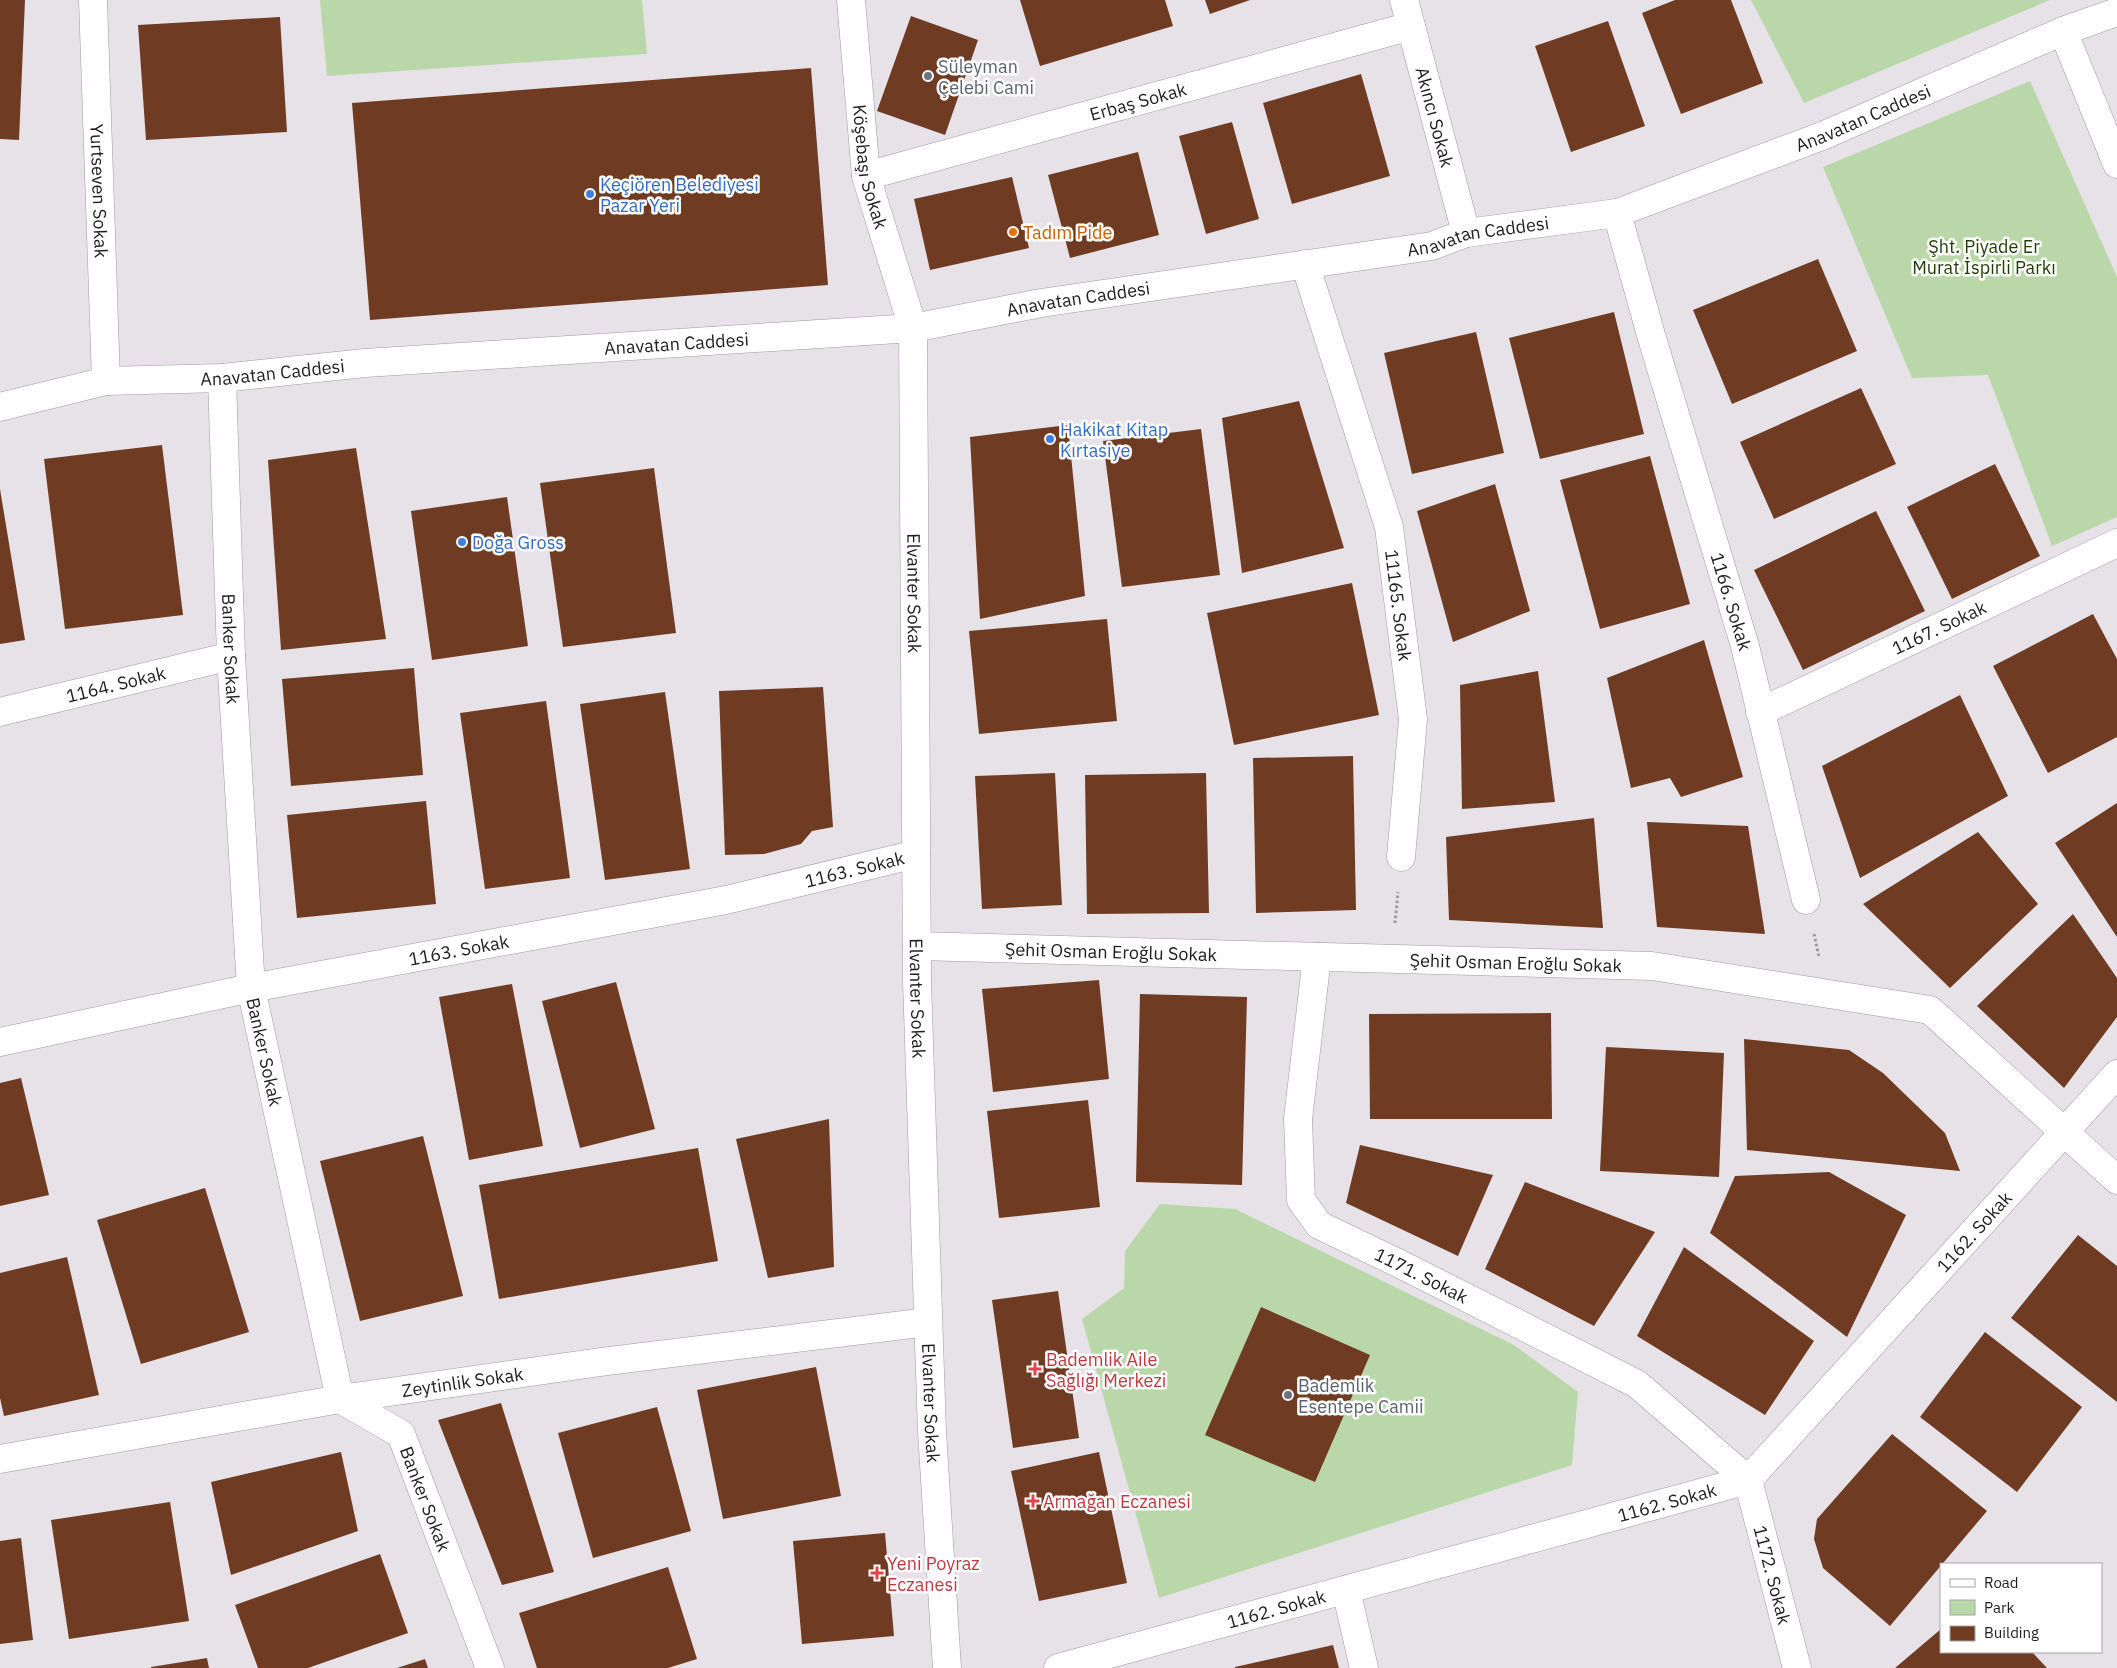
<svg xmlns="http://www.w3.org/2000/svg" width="2117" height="1668" viewBox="0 0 2117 1668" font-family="'IBM Plex Sans',sans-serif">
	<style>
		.green { fill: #bad7a9 }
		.building { fill: #6f3c23 }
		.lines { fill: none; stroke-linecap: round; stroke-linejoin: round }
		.minor-casing { stroke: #9e999f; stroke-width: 29 }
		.path { stroke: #9c989d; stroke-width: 3; stroke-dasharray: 2.5 2.5; stroke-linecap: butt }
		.minor { stroke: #fff; stroke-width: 28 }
		.worship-dot { fill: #6b7280; stroke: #fff; stroke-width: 2 }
		.shop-dot { fill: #3f7fe0; stroke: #fff; stroke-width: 2 }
		.food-dot { fill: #e8710a; stroke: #fff; stroke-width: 2 }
		.health-dot { fill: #e0444e; stroke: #fff; stroke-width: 2 }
		.labels { text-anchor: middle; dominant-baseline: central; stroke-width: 5; stroke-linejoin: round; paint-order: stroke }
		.worship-label { font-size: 18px; fill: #5b616d; stroke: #fff; text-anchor: start }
		.street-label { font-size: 18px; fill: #1f1d1f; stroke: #fff }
		.shop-label { font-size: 18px; fill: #366cbe; stroke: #fff; text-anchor: start }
		.food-label { font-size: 18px; fill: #c56008; stroke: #fff; text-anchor: start }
		.park-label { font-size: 18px; fill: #1f3c04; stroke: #fff }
		.health-label { font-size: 18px; fill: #be3a42; stroke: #fff; text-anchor: start }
	</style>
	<rect width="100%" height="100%" fill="#e7e2e8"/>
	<!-- green -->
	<path class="green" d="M320 0H642L647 54 327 76Z
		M1751 0H2050L1804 103Z
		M2030 81 2117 277V517L2052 546 1988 375 1912 378 1823 167Z
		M1160 1204 1235 1209 1514 1345 1578 1392 1572 1465 1159 1598 1082 1319 1124 1288 1125 1251Z"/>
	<!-- building -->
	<path class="building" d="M0 0H25L19 140 0 139Z
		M1020 0H1165L1173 26 1040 66Z
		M1205 0H1250L1210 14Z
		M1675 0H1731L1763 83 1681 114 1642 13Z
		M911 16 978 40 945 135 877 111Z
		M280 17 287 132 146 140 138 25Z
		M1608 21 1645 126 1571 152 1535 46Z
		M811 68 828 285 370 320 352 103Z
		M1361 74 1390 176 1292 204 1263 103Z
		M1232 122 1259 219 1206 234 1179 136Z
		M1138 152 1159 235 1070 258 1048 175Z
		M1012 177 1029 248 930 270 914 199Z
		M1818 259 1857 351 1732 404 1693 310Z
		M1614 312 1644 434 1540 459 1509 338Z
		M1476 332 1504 453 1412 474 1384 353Z
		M1861 388 1896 464 1774 519 1740 442Z
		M1299 401 1344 548 1242 573 1222 418Z
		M1068 425 1085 596 980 619 970 437Z
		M1201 429 1220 575 1122 587 1103 441Z
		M162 445 183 615 65 629 44 459Z
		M356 448 386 639 281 650 268 460Z
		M1650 456 1690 604 1600 629 1560 480Z
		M1995 464 2040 556 1952 599 1907 507Z
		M654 468 676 633 563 647 540 483Z
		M1495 484 1530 611 1453 642 1417 511Z
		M0 489 25 640 0 644Z
		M507 497 528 646 432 660 411 511Z
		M1876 511 1925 611 1803 670 1754 570Z
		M1352 583 1379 715 1234 745 1207 613Z
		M2093 614 2117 659V737L2048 773 1993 666Z
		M1107 619 1117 721 979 734 969 631Z
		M1704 640 1743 777 1681 797 1670 778 1631 788 1607 678Z
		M414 668 423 775 291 786 282 679Z
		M1538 671 1555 802 1462 809 1460 685Z
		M823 687 833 827 812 831 801 844 764 854 725 855 719 691Z
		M665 692 690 869 605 880 580 704Z
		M1960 695 2008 796 1860 878 1822 766Z
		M546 701 570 878 485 889 460 713Z
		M1353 756 1356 910 1256 913 1253 758Z
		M1055 773 1062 905 982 909 975 776Z
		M1206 773 1209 913 1087 914 1085 775Z
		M426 801 436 904 297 918 287 815Z
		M2117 803V937L2055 843Z
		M1594 818 1603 928 1449 920 1446 837Z
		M1647 822 1748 826 1765 934 1657 927Z
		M1978 832 2038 904 1950 988 1863 904Z
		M2073 914 2117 978V1017L2064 1088 1977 1006Z
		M1099 980 1109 1079 993 1092 982 989Z
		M616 982 655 1129 580 1148 542 1001Z
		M512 984 543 1146 469 1160 439 997Z
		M1140 994 1247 997 1242 1185 1136 1182Z
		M1551 1013 1552 1119H1370L1369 1014Z
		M1744 1039 1849 1050 1883 1073 1945 1133 1960 1171 1747 1150Z
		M1606 1047 1724 1053 1719 1177 1600 1171Z
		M21 1078 49 1195 0 1206V1083Z
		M1088 1100 1100 1207 999 1218 987 1111Z
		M829 1119 834 1267 768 1278 736 1139Z
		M423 1136 463 1296 360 1321 320 1161Z
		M1360 1145 1493 1175 1458 1256 1346 1203Z
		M698 1148 718 1261 499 1299 479 1185Z
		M1829 1172 1906 1215 1847 1337 1710 1233 1735 1176Z
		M1525 1182 1655 1232 1594 1326 1485 1269Z
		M205 1188 249 1332 141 1364 97 1220Z
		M2078 1235 2117 1266V1402L2011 1318Z
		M1684 1247 1814 1341 1765 1415 1637 1336Z
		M67 1257 99 1395 4 1416 0 1398V1273Z
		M1058 1291 1079 1438 1013 1448 992 1300Z
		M1261 1307 1370 1355 1315 1482 1205 1435Z
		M1985 1332 2082 1407 2017 1492 1920 1417Z
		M816 1367 841 1496 723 1519 697 1390Z
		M501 1403 554 1572 502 1585 438 1420Z
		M657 1407 691 1531 593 1558 558 1433Z
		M1892 1434 1987 1511 1890 1626 1823 1568 1814 1539 1817 1519Z
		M341 1452 358 1531 231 1575 211 1482Z
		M1099 1452 1127 1583 1039 1601 1011 1471Z
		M170 1502 189 1621 69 1639 51 1520Z
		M885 1533 894 1636 802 1644 793 1541Z
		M21 1538 33 1640 0 1644V1541Z
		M380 1554 408 1633 308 1668H258L235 1605Z
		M668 1567 697 1659 668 1668H537L519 1613Z
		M1941 1629V1652H2032L2047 1668H1895Z
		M1333 1645 1339 1668H1235V1667Z
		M207 1658 209 1668H151V1667Z
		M425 1659 428 1668H397Z"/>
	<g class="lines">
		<defs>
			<g id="minor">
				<path id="s1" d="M93 0 106 381"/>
				<path id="s2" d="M851 0 866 176 913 328 917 981 932 1432 947 1668"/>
				<path id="s3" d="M1404 0 1466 233"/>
				<path d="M2063 31 2117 164"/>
				<path id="s4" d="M866 176 1411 26"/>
				<path id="s5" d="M1617 213 1651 335 1745 646 1806 900"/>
				<path id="s6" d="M1305 264 1389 527 1413 719 1401 857"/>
				<path id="s7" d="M222 378 231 656 251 988 340 1399 401 1434 490 1668"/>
				<path id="s8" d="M0 407 106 381 222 378 365 363 913 328 1041 303 1432 246 1466 233 1617 213 1822 136 2063 31 2117 12"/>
				<path id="s9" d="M0 712 231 656"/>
				<path id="s10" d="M1760 712 2117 543"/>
				<path id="s11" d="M917 946 1652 966 1930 1010 2117 1180"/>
				<path id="s12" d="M1317 957 1298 1119 1301 1200 1319 1225 1398 1263 1637 1384 1748 1480"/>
				<path id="s13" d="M0 1042 251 988 726 900 916 854"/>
				<path id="s14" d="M0 1459 340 1399 608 1361 928 1322"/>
				<path id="s15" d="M1748 1480 1797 1668"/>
				<path d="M1346 1590 1364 1668"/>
				<path id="s16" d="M1058 1668 1748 1480 2117 1074"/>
			</g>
		</defs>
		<!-- minor casing -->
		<use href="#minor" class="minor-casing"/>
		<!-- path -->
		<path class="path" d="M1395 923 1398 892
			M1814 934 1819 957"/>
		<!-- minor -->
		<use href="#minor" class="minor"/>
	</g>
	<!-- markers -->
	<g class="worship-dot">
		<circle cx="928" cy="76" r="5"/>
		<circle cx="1288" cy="1395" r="5"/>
	</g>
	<g class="shop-dot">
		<circle cx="590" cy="194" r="5"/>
		<circle cx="1050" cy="439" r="5"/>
		<circle cx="462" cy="542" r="5"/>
	</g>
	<circle class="food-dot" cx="1013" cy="232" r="5"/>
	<g class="health-dot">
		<path d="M1032.5 1361.5h5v5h5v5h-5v5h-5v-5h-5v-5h5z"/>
		<path d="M1030.5 1493.5h5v5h5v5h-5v5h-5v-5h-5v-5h5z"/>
		<path d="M874.5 1565.5h5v5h5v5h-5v5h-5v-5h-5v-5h5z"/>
	</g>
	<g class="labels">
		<!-- worship labels -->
		<g class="worship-label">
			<text x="938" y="66">Süleyman<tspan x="938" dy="21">Çelebi Cami</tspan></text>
			<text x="1298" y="1385">Bademlik<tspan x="1298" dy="21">Esentepe Camii</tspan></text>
		</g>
		<!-- street labels -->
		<g class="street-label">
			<text stroke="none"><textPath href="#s4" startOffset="282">Erbaş Sokak</textPath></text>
			<text stroke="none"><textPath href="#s3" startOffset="121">Akıncı Sokak</textPath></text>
			<text stroke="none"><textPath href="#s8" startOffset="1896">Anavatan Caddesi</textPath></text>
			<text stroke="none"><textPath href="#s2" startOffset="168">Köşebaşı Sokak</textPath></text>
			<text stroke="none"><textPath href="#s1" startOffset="191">Yurtseven Sokak</textPath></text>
			<text stroke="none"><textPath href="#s8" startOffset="1491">Anavatan Caddesi</textPath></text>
			<text stroke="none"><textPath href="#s8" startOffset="1086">Anavatan Caddesi</textPath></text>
			<text stroke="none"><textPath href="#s8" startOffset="681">Anavatan Caddesi</textPath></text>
			<text stroke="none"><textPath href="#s8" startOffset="276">Anavatan Caddesi</textPath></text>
			<text stroke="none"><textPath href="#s2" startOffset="601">Elvanter Sokak</textPath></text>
			<text stroke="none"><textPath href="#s5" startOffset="405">1166. Sokak</textPath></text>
			<text stroke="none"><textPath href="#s6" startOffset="355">11165. Sokak</textPath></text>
			<text stroke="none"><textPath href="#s10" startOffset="198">1167. Sokak</textPath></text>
			<text stroke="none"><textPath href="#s7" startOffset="271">Banker Sokak</textPath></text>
			<text stroke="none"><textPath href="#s9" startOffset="119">1164. Sokak</textPath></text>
			<text stroke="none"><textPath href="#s13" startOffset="872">1163. Sokak</textPath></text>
			<text stroke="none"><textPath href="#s13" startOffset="468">1163. Sokak</textPath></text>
			<text stroke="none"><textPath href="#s11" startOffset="194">Şehit Osman Eroğlu Sokak</textPath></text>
			<text stroke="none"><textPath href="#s11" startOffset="599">Şehit Osman Eroğlu Sokak</textPath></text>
			<text stroke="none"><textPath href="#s2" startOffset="1006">Elvanter Sokak</textPath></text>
			<text stroke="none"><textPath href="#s7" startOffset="676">Banker Sokak</textPath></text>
			<text stroke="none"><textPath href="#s16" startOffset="1051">1162. Sokak</textPath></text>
			<text stroke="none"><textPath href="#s12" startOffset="389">1171. Sokak</textPath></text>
			<text stroke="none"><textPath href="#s14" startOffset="469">Zeytinlik Sokak</textPath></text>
			<text stroke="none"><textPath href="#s2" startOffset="1411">Elvanter Sokak</textPath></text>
			<text stroke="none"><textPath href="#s7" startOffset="1171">Banker Sokak</textPath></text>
			<text stroke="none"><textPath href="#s16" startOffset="631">1162. Sokak</textPath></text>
			<text stroke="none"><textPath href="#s15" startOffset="98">1172. Sokak</textPath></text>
			<text stroke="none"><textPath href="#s16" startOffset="226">1162. Sokak</textPath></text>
		</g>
		<!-- shop labels -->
		<g class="shop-label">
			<text x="600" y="184">Keçiören Belediyesi<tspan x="600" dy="21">Pazar Yeri</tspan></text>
			<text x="1060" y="429">Hakikat Kitap<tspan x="1060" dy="21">Kırtasiye</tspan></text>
			<text x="472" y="542">Doğa Gross</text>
		</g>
		<!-- food labels -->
		<g class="food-label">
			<text x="1023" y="232">Tadım Pide</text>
		</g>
		<!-- park labels -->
		<g class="park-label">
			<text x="1984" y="246">Şht. Piyade Er<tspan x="1984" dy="21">Murat İspirli Parkı</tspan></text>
		</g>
		<!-- health labels -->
		<g class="health-label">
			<text x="1046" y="1359">Bademlik Aile<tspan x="1046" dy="21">Sağlığı Merkezi</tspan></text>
			<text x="1043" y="1501">Armağan Eczanesi</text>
			<text x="887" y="1563">Yeni Poyraz<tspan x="887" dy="21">Eczanesi</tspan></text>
		</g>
	</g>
	<!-- legend -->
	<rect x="1940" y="1563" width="162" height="90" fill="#ffffff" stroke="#a5a5a5"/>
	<rect x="1950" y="1579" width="25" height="8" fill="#ffffff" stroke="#a5a5a5"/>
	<text x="1984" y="1588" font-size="15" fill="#1f1d1f">Road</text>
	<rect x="1950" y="1600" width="25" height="15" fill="#bad7a9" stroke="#a5a5a5"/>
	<text x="1984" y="1613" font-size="15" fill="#1f1d1f">Park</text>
	<rect x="1950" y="1626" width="25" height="15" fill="#6f3c23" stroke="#a5a5a5"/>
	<text x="1984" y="1638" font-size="15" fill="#1f1d1f">Building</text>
</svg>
